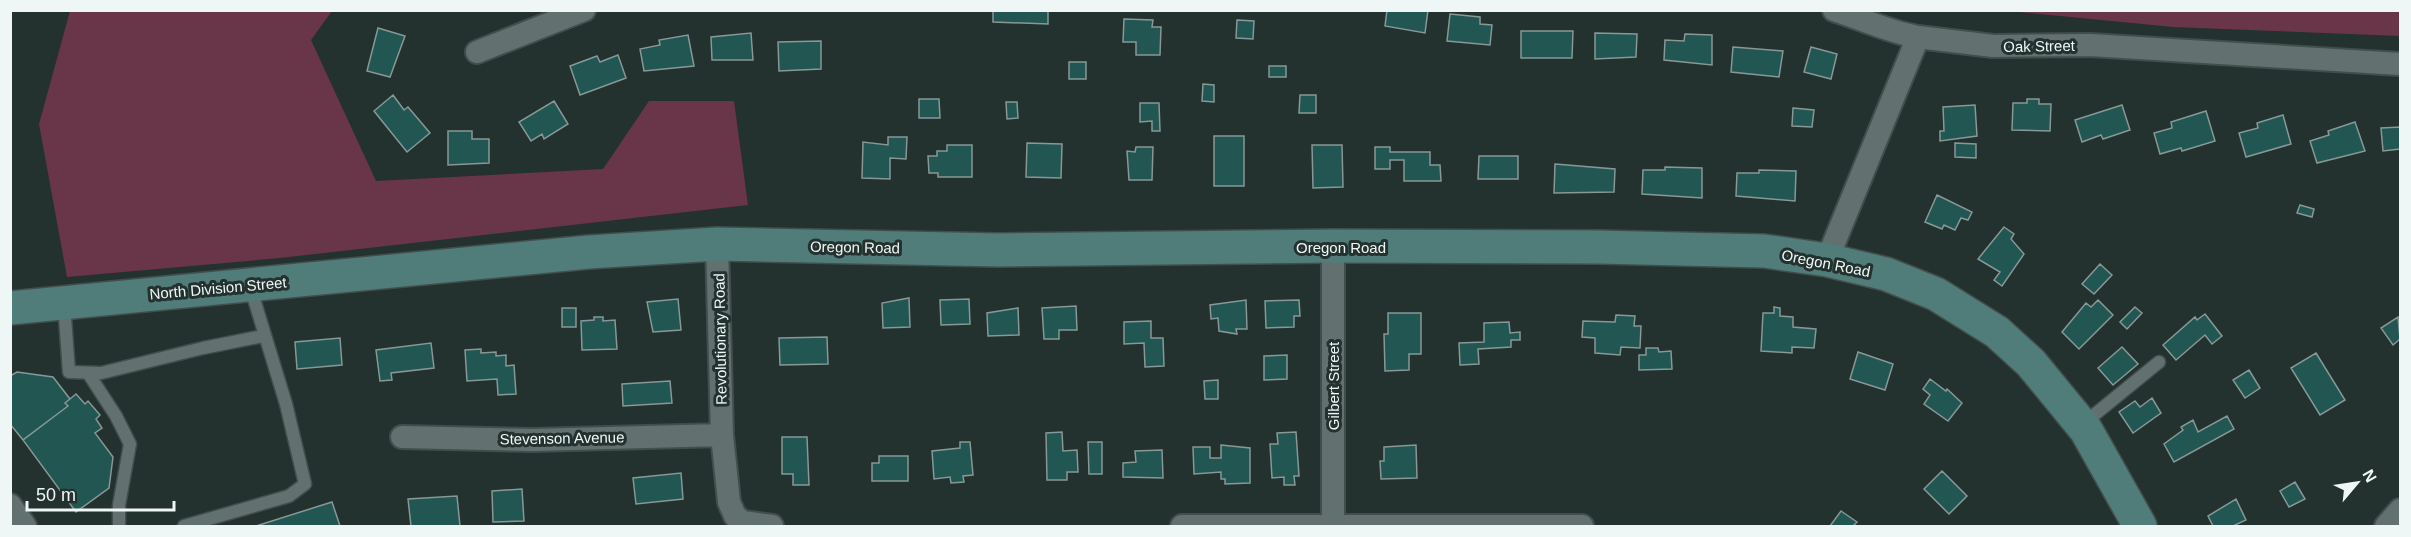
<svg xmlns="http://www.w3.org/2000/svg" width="2411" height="537" viewBox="0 0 2411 537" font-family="Arial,sans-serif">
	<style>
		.green { fill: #693549 }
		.building { fill: #225652; stroke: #879896; stroke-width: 1.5 }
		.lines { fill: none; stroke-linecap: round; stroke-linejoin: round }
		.lane-casing { stroke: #414e4d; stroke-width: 15 }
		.street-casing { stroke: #414e4d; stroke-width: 26 }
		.secondary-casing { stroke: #414e4d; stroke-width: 36 }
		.lane { stroke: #627170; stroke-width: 12 }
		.street { stroke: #627170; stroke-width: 22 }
		.secondary { stroke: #507c79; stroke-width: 33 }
		.labels { text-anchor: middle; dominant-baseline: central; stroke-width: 6; stroke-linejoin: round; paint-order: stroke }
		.street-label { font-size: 15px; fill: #eef7f6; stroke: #23312f }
	</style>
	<rect width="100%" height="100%" fill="#23312f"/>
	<!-- green -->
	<path class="green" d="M70 11H332L311 40 376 181 603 169 649 101H734L748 205 280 258 67 277 39 124Z
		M2008 11H2400V36L2173 27Z"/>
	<!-- building -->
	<path class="building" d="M993 10H1048V24L993 22Z
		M1387 10H1428L1425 33 1385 26Z
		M1450 14 1480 17V24L1492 25 1490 45 1447 41Z
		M1124 19 1153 20 1152 27H1161L1160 55H1136V42H1123Z
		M1237 20 1254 21 1253 39 1236 38Z
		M378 28 405 36 390 77 367 71Z
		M1521 31H1573L1572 58H1521Z
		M751 33 753 60H712L711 37Z
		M1595 33 1637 34 1636 57 1595 59Z
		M1685 34 1712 35V65L1664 60 1665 40 1684 41Z
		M688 35 694 66 644 71 640 49 660 45 659 40Z
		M821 41V69L779 71 778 42Z
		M1733 47 1783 51 1779 77 1731 72Z
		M1811 47 1837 54 1831 79 1804 72Z
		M618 55 626 78 580 95 570 66 597 56 600 62Z
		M1069 62H1086V79H1069Z
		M1269 66H1286V77H1269Z
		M1203 84 1214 85V102L1202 101Z
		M393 95 404 110 408 107 430 133 407 152 374 111Z
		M1300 95H1316V113H1299Z
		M919 99H939L940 118H919Z
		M2027 99H2039V104H2051L2050 131 2012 130 2013 103H2027Z
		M554 101 568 124 544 139 542 134 531 141 519 122Z
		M1006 102H1017L1018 118 1007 119Z
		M1140 103H1159L1160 131H1152V121L1140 122Z
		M1975 105 1977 136 1940 141V131H1944L1943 107Z
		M2122 105 2130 130 2103 139 2101 135 2082 142 2075 120Z
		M1793 108 1814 110 1812 127 1792 126Z
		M2206 111 2215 141 2182 151 2181 148 2160 154 2154 133 2172 128 2171 122Z
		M2283 115 2291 144 2246 157 2239 133 2258 128 2257 123Z
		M2355 122 2365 151 2317 163 2310 141 2329 135 2328 131Z
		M2400 127V149L2383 151 2381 128Z
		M448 131H472V139H489V163L448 165Z
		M1214 136H1244V186H1214Z
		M888 137H907L906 159 890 158V179L862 178 863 142 888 145Z
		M1027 143 1062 144 1061 178 1026 177Z
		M1955 143 1976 144V158L1955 157Z
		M947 145H972V177H938V173H929L928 156H937V151H947Z
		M1312 145H1342L1343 187 1313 188Z
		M1136 147H1153L1152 180H1129L1127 151 1135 152Z
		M1375 147H1390V152H1430V165H1440L1441 181H1404V160H1390V169H1375Z
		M1479 156H1518V179H1478Z
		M1555 164 1615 169 1614 192 1554 193Z
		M1665 167 1702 168V198L1642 194 1643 170H1665Z
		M1759 170 1796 171 1795 201 1736 196 1737 173H1759Z
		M1937 195 1972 212 1968 220 1961 218 1955 230 1944 225 1942 229 1925 222Z
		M2300 205 2314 209 2312 217 2297 213Z
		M2004 227 2014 234 2011 239 2024 254 2002 286 1994 280 2000 272 1978 259Z
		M2100 264 2112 275 2094 294 2082 284Z
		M909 298 910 327 883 328 882 303Z
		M678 299 681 330 653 332 647 302Z
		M969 299 970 324 941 325 940 300Z
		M1246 300 1247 329H1236L1237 334 1219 331 1218 318 1211 319 1210 305Z
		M1299 300 1300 316H1294V327L1266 328 1265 301Z
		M2098 300 2113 315 2079 349 2062 332 2086 303 2091 307Z
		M1076 306 1077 330H1059V339H1044L1042 308Z
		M1774 307 1780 308V316L1793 317V327L1816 329 1814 348 1792 347V353L1761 351 1763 313H1774Z
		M2135 307 2142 313 2127 329 2120 322Z
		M562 308H576V327H562Z
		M1018 308 1019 335 988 336 987 313Z
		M1388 313H1421V354H1409V370L1385 371 1384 334H1388Z
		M2205 314 2222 336 2212 344 2205 335 2176 360 2163 345 2195 317 2197 320Z
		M1616 315 1635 316 1634 326H1641L1640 348 1621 347 1620 355 1595 353V338L1582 337 1583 321 1615 322Z
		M594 317H603V321L615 320 617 349 582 350 581 321 594 320Z
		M2398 317 2400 339 2393 345 2381 328Z
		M1151 321V338H1163L1164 366 1145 367 1144 343 1124 344V322Z
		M1509 322 1510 333 1520 332V340H1511V347L1478 349 1479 364 1460 365 1459 343 1484 342V323Z
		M827 337 828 364 780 365 779 338Z
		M340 338 342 365 297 369 295 342Z
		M431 343 434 368 391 373 392 380 380 381 376 350Z
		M2122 347 2138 364 2113 385 2098 368Z
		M1646 348H1658L1659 352 1671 351 1672 369 1639 370V355H1646Z
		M481 349V353L496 352V356L506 355V366L514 365 516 394 498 395 497 379 467 381 465 350Z
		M1858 352 1893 364 1885 390 1850 379Z
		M2316 353 2345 400 2320 415 2291 368Z
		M1287 355V379L1264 380V356Z
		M2249 370 2260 388 2245 398 2233 380Z
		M17 372 53 377 70 399 65 403 68 406 23 440 10 424V376Z
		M1930 379 1946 391 1947 389 1962 403 1948 421 1924 404 1930 395 1923 389Z
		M1218 380V399H1205L1204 381Z
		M670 381 672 403 623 406 622 384Z
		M76 394 85 404 88 401 100 415 96 419 102 428 95 433 113 457 109 488 76 512 23 440 68 406 65 403Z
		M2152 398 2161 413 2133 433 2119 412 2135 401 2140 407Z
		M2227 416 2234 429 2174 462 2164 444 2183 430 2181 427 2193 420 2198 432Z
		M1062 432 1063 451 1077 450 1078 472H1067V480H1047L1046 433Z
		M1296 432 1299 476H1294L1295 485H1284V477L1272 478 1270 444H1278L1277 433Z
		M782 437H807L809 485H793V474H782Z
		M960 442H970L973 475 963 476 964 482 951 483 950 477 934 479 932 451 960 448Z
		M1088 442H1102V474H1089Z
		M1221 445 1250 448V483L1225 484V479H1221V472L1194 474 1193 447H1210V458H1221Z
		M1416 445 1417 478 1381 479 1380 461H1384V447Z
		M1162 450 1163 478 1123 477V463L1136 462 1135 451Z
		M879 456H908V481H872V463H879Z
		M1942 471 1967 496 1949 514 1924 489Z
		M681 473 683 499 636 504 633 478Z
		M2295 482 2305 499 2289 507 2280 491Z
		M522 489 524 521 493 522 492 491Z
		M457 496 460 526H411L408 499Z
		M2236 499 2246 520 2233 526H2213L2208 516Z
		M332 502 340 526H256Z
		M1841 511 1857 522 1853 526H1830Z"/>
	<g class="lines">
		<defs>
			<path id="lane" d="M64 304 69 372 101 373 203 348 263 336
				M88 373 116 416 130 444 119 505V526
				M2083 424 2159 362
				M184 526 289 496 305 484 286 404 250 286"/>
			<path id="street" d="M1834 10C1862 19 1889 32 1918 37
				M477 52 584 10
				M717 244 722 435 729 502 735 516 743 522 772 526
				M1333 246V526
				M1827 260 1918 37 1993 46 2090 45 2400 64
				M402 437 533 440 722 435
				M10 505 25 526
				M1182 526H1582
				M2386 526 2400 510"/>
			<path id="secondary" d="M10 308 589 252 717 244 999 250 1333 246 1598 247 1764 251 1827 260 1886 274 1936 294 1997 332 2031 363 2086 430 2140 526"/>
		</defs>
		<!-- lane casing -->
		<use href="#lane" class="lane-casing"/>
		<!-- street casing -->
		<use href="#street" class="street-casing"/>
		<!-- secondary casing -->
		<use href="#secondary" class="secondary-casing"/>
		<!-- lane -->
		<use href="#lane" class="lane"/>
		<!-- street -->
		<use href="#street" class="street"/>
		<!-- secondary -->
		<use href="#secondary" class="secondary"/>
	</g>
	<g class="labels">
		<!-- street labels -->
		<g class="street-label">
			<text transform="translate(2039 46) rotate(-1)">Oak Street</text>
			<text transform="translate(855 247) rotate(1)">Oregon Road</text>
			<text x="1341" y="247">Oregon Road</text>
			<text transform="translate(1826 263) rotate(11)">Oregon Road</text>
			<text transform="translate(218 288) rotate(-5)">North Division Street</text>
			<text transform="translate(720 339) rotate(-91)">Revolutionary Road</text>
			<text transform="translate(1333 386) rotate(-90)">Gilbert Street</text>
			<text transform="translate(562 438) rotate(-1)">Stevenson Avenue</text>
		</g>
	</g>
	<!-- border -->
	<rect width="2411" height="537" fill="none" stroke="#eef7f6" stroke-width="24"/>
	<!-- north arrow -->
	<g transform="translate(2357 483) rotate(61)" stroke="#23312f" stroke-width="4.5" paint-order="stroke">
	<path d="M0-4.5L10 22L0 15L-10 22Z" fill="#eef7f6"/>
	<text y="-9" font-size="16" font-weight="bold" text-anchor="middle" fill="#eef7f6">N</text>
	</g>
	<!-- scale -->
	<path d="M27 501v9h147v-9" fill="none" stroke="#eef7f6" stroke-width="3"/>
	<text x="36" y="501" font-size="18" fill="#eef7f6" stroke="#23312f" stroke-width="4.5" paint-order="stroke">50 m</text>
</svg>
